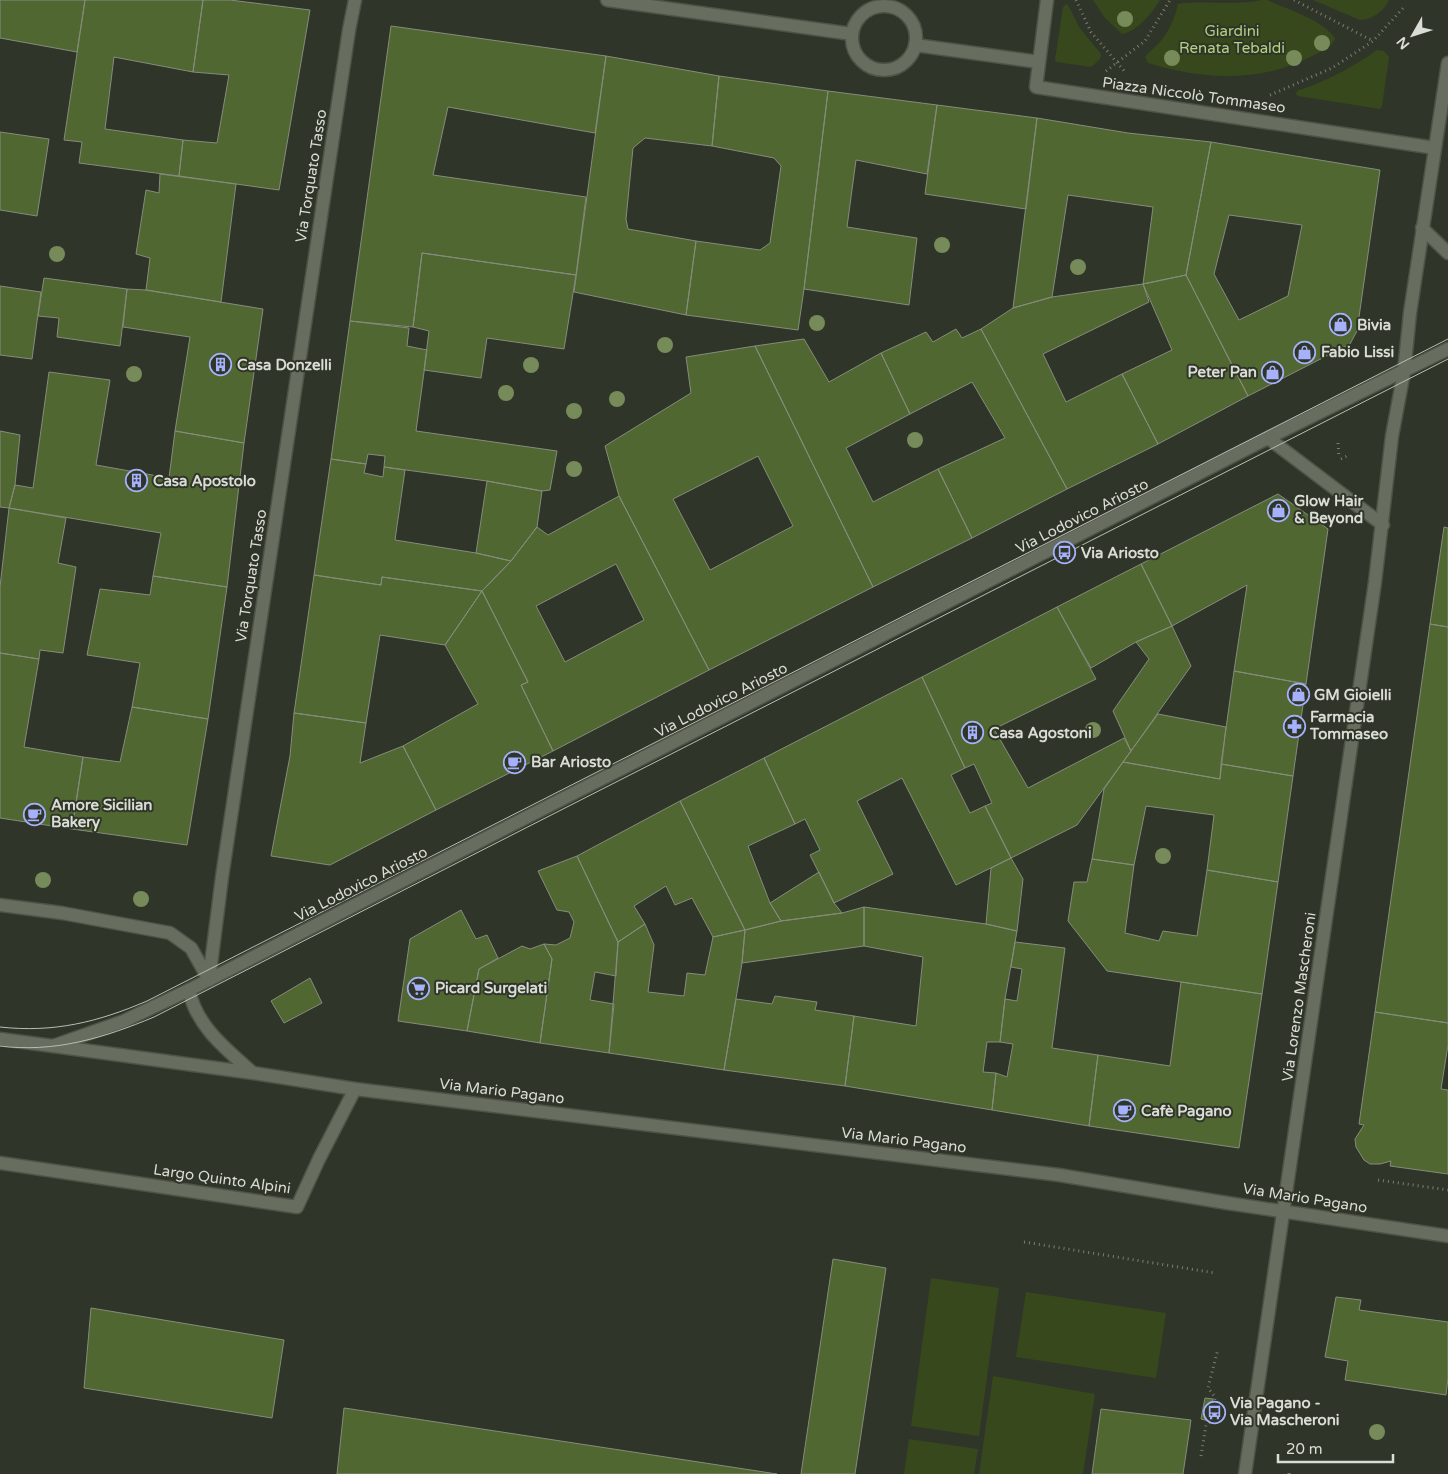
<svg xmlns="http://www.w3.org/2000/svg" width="1448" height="1474" viewBox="0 0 1448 1474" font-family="'Varela Round',sans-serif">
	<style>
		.green { fill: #38481d }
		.building { fill: #516731; stroke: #858c7c; fill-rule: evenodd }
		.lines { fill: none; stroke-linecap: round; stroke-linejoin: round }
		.service-casing { stroke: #4e5347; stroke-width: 15 }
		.pedestrian-casing { stroke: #4e5347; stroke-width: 15 }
		.minor-casing { stroke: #4e5347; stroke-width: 15 }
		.secondary-casing { stroke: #4e5347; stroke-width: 15 }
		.path { stroke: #7a7e74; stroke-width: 3; stroke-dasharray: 1 4; stroke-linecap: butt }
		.service { stroke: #676e5f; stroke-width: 12 }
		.pedestrian { stroke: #676e5f; stroke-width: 12 }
		.minor { stroke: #676e5f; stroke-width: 12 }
		.secondary { stroke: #676e5f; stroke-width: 12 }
		.tram { stroke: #b9bdb4; stroke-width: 1 }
		.tree { fill: #768b59 }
		.labels { text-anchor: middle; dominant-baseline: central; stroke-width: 4; stroke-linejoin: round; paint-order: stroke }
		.park-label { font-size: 15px; fill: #b1d281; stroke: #2f3528 }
		.street-label { font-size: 15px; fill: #daddd5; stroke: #2f3528 }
		.poi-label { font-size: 15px; font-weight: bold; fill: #daddd5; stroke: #2f3528; text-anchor: start }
	</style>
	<rect width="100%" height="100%" fill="#2f3528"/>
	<!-- green -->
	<path class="green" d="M1093 0H1160C1152 13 1138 31 1122 34L1105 18Z
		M1261 0H1267C1284 8 1327 22 1335 39 1332 47 1322 51 1314 55 1263 83 1202 80 1148 63L1145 57C1149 51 1155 48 1160 42 1169 31 1175 18 1178 4 1197 0 1237 6 1261 0Z
		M1313 0H1389C1384 11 1372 20 1360 20Z
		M1066 4 1068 5 1079 27 1101 54 1100 59 1091 67 1057 62 1055 60 1063 7Z
		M1377 50 1384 51 1389 57 1382 106 1380 109 1298 96 1296 94 1297 91C1326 81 1352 68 1377 50Z
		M931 1278 999 1288 979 1436 911 1426Z
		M1026 1292 1166 1313 1156 1378 1016 1357Z
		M993 1376 1095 1394 1083 1474H979Z
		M909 1439 978 1449 974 1474H904Z"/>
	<!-- building -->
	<path class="building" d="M0 0H85L77 52 0 38Z
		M85 0H203L193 72 114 57 105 129 183 140 179 176 79 163 82 142 64 140Z
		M203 0H230L310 10 279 190 179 176 183 140 217 143 229 75 193 72Z
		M391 26 606 56 595 133 448 107 433 175 586 197 576 275 422 253 413 327 350 321Z
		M606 56 719 76 712 146 645 138 633 148 626 219 628 229 696 241 686 315 574 292Z
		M719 76 828 91 804 289 798 330 686 315 696 241 760 250 770 243 781 166 774 158 712 146Z
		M828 91 937 105 927 174 856 160 847 227 917 238 909 305 804 289Z
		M937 105 1037 118 1026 209 925 194Z
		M1037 118 1128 133 1211 142 1186 275 1143 284 1153 207 1068 195 1052 297 1013 308Z
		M0 132 49 139 37 216 0 210Z
		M1211 142 1380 170 1357 331 1350 344 1248 396 1186 275ZM1229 215 1302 225 1288 296 1239 320 1214 274Z
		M160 174 236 184 221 302 146 290 150 258 136 254 146 190 159 193Z
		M422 253 576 275 564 349 487 338 481 378 424 370 429 331 413 327Z
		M1186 275 1248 396 1158 444 1122 374 1172 350 1143 284Z
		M44 278 127 289 120 346 57 337 59 318 38 316Z
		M1143 284 1149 302 1043 354 1066 402 1122 374 1158 444 1067 489 981 329 1013 308 1052 297Z
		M0 286 41 292 32 359 0 355Z
		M127 289 146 290 263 309 244 443 175 431 190 337 123 327Z
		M350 321 409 328 407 346 427 350 416 431 557 451 550 490 542 491 487 481 384 467 385 456 368 454 366 464 331 459Z
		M956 329 962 338 981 329 1067 489 972 538 938 469 1005 438 972 382 910 414 881 353 926 332 933 342Z
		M804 339 829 382 881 353 910 414 846 448 873 502 938 469 972 538 873 587 755 346Z
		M755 346 873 587 709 670 619 496 605 446 691 393 686 357ZM758 456 793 526 710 570 673 499Z
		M49 372 110 380 96 465 169 478 175 431 244 443 227 587 153 576 161 533 9 508 15 485 33 488Z
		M0 431 20 435 15 485 9 508 0 507Z
		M331 459 366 464 364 473 383 477 384 467 405 470 395 540 476 553 511 561 482 591 382 577 381 585 314 575Z
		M487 481 542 491 537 527 511 561 476 553Z
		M1278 494 1328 529 1306 684 1234 671 1247 585 1172 626 1141 564Z
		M619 496 709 670 553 751 521 685 528 682 482 591 511 561 537 527 548 535ZM616 564 644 620 565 662 536 606Z
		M9 508 66 518 58 563 76 567 63 653 40 650 39 659 0 653V587Z
		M1444 527 1448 528V627L1430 624Z
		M1141 564 1172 626 1136 642 1091 668 1057 607Z
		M314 575 381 585 382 577 482 591 445 645 380 635 366 723 294 713Z
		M153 576 227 587 208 719 132 707 140 663 87 655 100 589 150 595Z
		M482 591 528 682 521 685 553 751 436 810 403 746 478 704 445 645Z
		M1057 607 1096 679 994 729 1028 788 1124 738 1131 751 1077 825 1011 858 985 806 992 803 974 764 965 768 922 677Z
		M1430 624 1448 627V1023L1375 1012Z
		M1172 626 1191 666 1131 751 1113 711 1149 659 1136 642Z
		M0 653 39 659 24 747 83 757 72 829 0 818Z
		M1234 671 1306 684 1293 776 1221 764Z
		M922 677 965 768 951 775 970 813 985 806 1011 858 956 885 902 778 857 801 893 874 834 903 810 855 820 850 805 819 795 824 764 758Z
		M132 707 208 719 187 845 72 829 83 757 120 762Z
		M294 713 366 723 360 763 403 746 436 810 330 865 271 856 290 756Z
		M1158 714 1226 727 1220 779 1123 762Z
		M764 758 795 824 748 846 770 903 781 921 745 930 680 801Z
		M1123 762 1220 779 1221 764 1293 776 1278 882 1207 870 1214 815 1146 806 1134 865 1092 859 1104 789Z
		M680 801 745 930 713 937 692 898 675 905 666 886 634 906 645 924 618 942 577 856Z
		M577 856 618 942 616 976 595 972 590 1000 614 1004 609 1053 540 1043 552 959 544 944 556 945 570 938 574 922 569 912 557 910 538 871Z
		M1011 858 1023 879 1017 931 986 924 991 868Z
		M1092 859 1134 865 1125 933 1159 941 1163 931 1197 936 1207 870 1278 882 1262 994 1107 971 1068 921 1074 882H1087Z
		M819 872 834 903 842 913 781 921 770 903Z
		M864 907 986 924 1017 931 1005 999 1000 1042H987L983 1072 996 1073 992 1110 845 1086 854 1016 916 1026 923 957 864 946Z
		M864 907V946L742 963 745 930 781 921 842 913Z
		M461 910 476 939 487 935 498 958 479 969 467 1031 398 1021 410 939Z
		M645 924 654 945 648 992 684 996 687 973 705 975 713 937 745 930 742 963 724 1070 609 1053 618 942Z
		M1015 942 1065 948 1052 1048 1098 1055 1089 1126 992 1110 996 1073 1007 1077 1013 1044 1000 1042 1005 999 1017 1001 1022 969 1011 967Z
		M544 944 552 959 540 1043 467 1031 479 969 522 946 530 949Z
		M310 978 322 1003 284 1023 271 1001Z
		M1181 982 1262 994 1239 1148 1089 1126 1098 1055 1170 1066Z
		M775 996 817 1002 815 1010 854 1016 845 1086 724 1070 736 999 772 1004Z
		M1375 1012 1448 1023V1045L1441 1089 1448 1090V1174L1390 1166 1391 1161 1380 1164H1370L1364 1160 1356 1147 1355 1139 1364 1125 1359 1124Z
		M833 1259 886 1268 855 1474H801Z
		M1336 1297 1361 1300 1359 1310 1448 1322V1378L1446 1395 1345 1380 1348 1361 1325 1357Z
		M91 1308 284 1340 272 1418 84 1388Z
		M1205 1398 1213 1399 1209 1421 1201 1419Z
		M344 1408 351 1409 777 1474H337Z
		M1101 1409 1191 1420 1183 1474H1092Z"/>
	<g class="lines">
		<defs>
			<path id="service" d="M0 1163 297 1207 319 1159 355 1089"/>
			<path id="pedestrian" d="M1047 0 1036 87 1435 148
				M915 45 1039 62"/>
			<path id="minor" d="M607 0 852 34
				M852 38a32 32 0 1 1 64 0a32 32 0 1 1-64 0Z
				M1422 228 1448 253
				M1268 438 1383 525
				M0 905 62 913 170 933 191 948 209 980
				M209 980 222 877 349 30 355 0
				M189 990C196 1026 227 1050 253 1073
				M53 1046 253 1073 355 1089 1059 1175 1227 1203 1448 1236
				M1245 1474 1375 582 1392 436 1404 372 1410 313 1448 63"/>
			<path id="secondary" d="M0 1039 53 1046 124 1021 189 990 1268 438 1448 349"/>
		</defs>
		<!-- service casing -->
		<use href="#service" class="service-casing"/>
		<!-- pedestrian casing -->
		<use href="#pedestrian" class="pedestrian-casing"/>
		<!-- minor casing -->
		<use href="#minor" class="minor-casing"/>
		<!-- secondary casing -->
		<use href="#secondary" class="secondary-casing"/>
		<!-- path -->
		<path class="path" d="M1076 0 1091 32 1125 72
			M1294 0 1373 41
			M1106 71 1145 41 1170 0
			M1270 95 1332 68 1373 41 1405 6
			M1338 443 1339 458
			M1341 459 1349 455
			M1378 1180 1448 1190
			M1024 1242 1215 1273
			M1201 1456 1206 1425 1212 1421 1215 1397 1208 1388 1218 1349
			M1289 1474V1470"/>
		<!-- service -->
		<use href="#service" class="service"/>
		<!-- pedestrian -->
		<use href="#pedestrian" class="pedestrian"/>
		<!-- minor -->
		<use href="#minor" class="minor"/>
		<!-- secondary -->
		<use href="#secondary" class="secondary"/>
		<!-- tram -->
		<path class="tram" d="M0 1027C54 1033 98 1022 147 1001L1448 339
			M0 1046C54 1053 104 1038 154 1017L1448 359"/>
	</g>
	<!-- trees -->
	<g class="tree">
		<circle cx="1125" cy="19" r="8"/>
		<circle cx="1322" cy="43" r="8"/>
		<circle cx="1172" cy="58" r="8"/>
		<circle cx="1294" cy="58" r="8"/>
		<circle cx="942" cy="245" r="8"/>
		<circle cx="57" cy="254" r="8"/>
		<circle cx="1078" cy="267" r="8"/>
		<circle cx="817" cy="323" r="8"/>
		<circle cx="665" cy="345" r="8"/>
		<circle cx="531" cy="365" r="8"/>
		<circle cx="134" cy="374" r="8"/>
		<circle cx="506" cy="393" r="8"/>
		<circle cx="617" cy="399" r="8"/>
		<circle cx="574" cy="411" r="8"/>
		<circle cx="915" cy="440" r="8"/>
		<circle cx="574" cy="469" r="8"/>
		<circle cx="1093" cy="730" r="8"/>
		<circle cx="1163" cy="856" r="8"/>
		<circle cx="43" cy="880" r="8"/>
		<circle cx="141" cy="899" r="8"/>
		<circle cx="1377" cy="1432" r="8"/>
	</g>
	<!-- icons -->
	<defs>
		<symbol id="shop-ring" viewBox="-11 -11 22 22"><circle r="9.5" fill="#2f3528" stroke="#a6b1fc" stroke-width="1.5"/><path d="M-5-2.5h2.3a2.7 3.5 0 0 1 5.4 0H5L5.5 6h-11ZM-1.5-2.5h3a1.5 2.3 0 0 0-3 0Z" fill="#a6b1fc"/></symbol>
		<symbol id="building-ring" viewBox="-11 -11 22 22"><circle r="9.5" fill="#2f3528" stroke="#a6b1fc" stroke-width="1.5"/><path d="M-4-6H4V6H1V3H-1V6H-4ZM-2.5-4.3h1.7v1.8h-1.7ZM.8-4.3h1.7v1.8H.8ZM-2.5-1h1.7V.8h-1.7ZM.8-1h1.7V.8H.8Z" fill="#a6b1fc"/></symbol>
		<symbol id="bus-ring" viewBox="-11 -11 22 22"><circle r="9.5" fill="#2f3528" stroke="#a6b1fc" stroke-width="1.5"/><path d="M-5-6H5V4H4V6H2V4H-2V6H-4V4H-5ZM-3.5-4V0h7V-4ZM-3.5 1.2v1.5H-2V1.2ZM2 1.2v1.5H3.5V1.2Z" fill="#a6b1fc"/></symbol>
		<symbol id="pharmacy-ring" viewBox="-11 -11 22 22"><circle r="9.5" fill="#2f3528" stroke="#a6b1fc" stroke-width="1.5"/><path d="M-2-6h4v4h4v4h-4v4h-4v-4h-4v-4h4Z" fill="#a6b1fc"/></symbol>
		<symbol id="cafe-ring" viewBox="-11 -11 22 22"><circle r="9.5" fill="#2f3528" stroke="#a6b1fc" stroke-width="1.5"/><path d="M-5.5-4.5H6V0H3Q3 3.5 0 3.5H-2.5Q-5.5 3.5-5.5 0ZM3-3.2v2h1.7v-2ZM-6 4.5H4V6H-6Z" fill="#a6b1fc"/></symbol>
		<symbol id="supermarket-ring" viewBox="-11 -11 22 22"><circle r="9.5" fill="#2f3528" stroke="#a6b1fc" stroke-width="1.5"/><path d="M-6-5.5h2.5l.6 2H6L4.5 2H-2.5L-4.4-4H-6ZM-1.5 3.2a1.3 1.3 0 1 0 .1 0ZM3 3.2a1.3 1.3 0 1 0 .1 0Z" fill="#a6b1fc"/></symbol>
	</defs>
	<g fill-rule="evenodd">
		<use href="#shop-ring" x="1328" y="312" width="25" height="25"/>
		<use href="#shop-ring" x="1292" y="340" width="25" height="25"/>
		<use href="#building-ring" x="208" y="352" width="25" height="25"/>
		<use href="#shop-ring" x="1260" y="360" width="25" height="25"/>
		<use href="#building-ring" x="124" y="468" width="25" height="25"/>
		<use href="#shop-ring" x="1266" y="498" width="25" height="25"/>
		<use href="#bus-ring" x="1052" y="540" width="25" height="25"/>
		<use href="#shop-ring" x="1286" y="682" width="25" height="25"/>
		<use href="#pharmacy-ring" x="1282" y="714" width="25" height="25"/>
		<use href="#building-ring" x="960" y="720" width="25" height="25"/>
		<use href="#cafe-ring" x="502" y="750" width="25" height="25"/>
		<use href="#cafe-ring" x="22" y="802" width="25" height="25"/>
		<use href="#supermarket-ring" x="406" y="976" width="25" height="25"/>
		<use href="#cafe-ring" x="1112" y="1098" width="25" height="25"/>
		<use href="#bus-ring" x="1202" y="1400" width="25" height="25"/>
	</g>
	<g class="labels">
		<!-- park labels -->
		<g class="park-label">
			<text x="1232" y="31">Giardini<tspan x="1232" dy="17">Renata Tebaldi</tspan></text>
		</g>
		<!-- street labels -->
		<g class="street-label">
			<text transform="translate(1194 95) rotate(8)">Piazza Niccolò Tommaseo</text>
			<text transform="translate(311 176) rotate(-81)">Via Torquato Tasso</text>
			<text transform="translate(1082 516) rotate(-27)">Via Lodovico Ariosto</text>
			<text transform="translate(251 576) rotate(-81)">Via Torquato Tasso</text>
			<text transform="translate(721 700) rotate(-27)">Via Lodovico Ariosto</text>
			<text transform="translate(361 884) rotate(-27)">Via Lodovico Ariosto</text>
			<text transform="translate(1299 997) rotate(-82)">Via Lorenzo Mascheroni</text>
			<text transform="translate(502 1091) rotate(7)">Via Mario Pagano</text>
			<text transform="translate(904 1140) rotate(7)">Via Mario Pagano</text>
			<text transform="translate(222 1179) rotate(8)">Largo Quinto Alpini</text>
			<text transform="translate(1305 1198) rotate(9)">Via Mario Pagano</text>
		</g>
		<!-- poi labels -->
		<g class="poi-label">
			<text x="1357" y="325">Bivia</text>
			<text x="1321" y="352">Fabio Lissi</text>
			<text x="237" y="365">Casa Donzelli</text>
			<text x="1257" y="372" text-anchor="end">Peter Pan</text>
			<text x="153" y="481">Casa Apostolo</text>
			<text x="1294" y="501">Glow Hair<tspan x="1294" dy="17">&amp; Beyond</tspan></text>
			<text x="1081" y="553">Via Ariosto</text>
			<text x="1314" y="695">GM Gioielli</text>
			<text x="1310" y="717">Farmacia<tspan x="1310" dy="17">Tommaseo</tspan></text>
			<text x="989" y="733">Casa Agostoni</text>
			<text x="531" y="762">Bar Ariosto</text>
			<text x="51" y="805">Amore Sicilian<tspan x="51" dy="17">Bakery</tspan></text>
			<text x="435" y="988">Picard Surgelati</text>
			<text x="1141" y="1111">Cafè Pagano</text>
			<text x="1230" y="1403">Via Pagano -<tspan x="1230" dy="17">Via Mascheroni</tspan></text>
		</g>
	</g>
	<!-- north arrow -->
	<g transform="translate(1413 35) rotate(231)" stroke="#2f3528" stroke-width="4" paint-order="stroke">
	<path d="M0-4L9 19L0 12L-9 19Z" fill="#daddd5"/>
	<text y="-8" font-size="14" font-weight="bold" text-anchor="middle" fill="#daddd5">N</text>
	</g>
	<!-- scale -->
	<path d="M1278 1454v8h115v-8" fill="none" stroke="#daddd5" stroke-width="2.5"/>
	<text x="1286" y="1454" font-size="15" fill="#daddd5" stroke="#2f3528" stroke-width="4" paint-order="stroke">20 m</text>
</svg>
